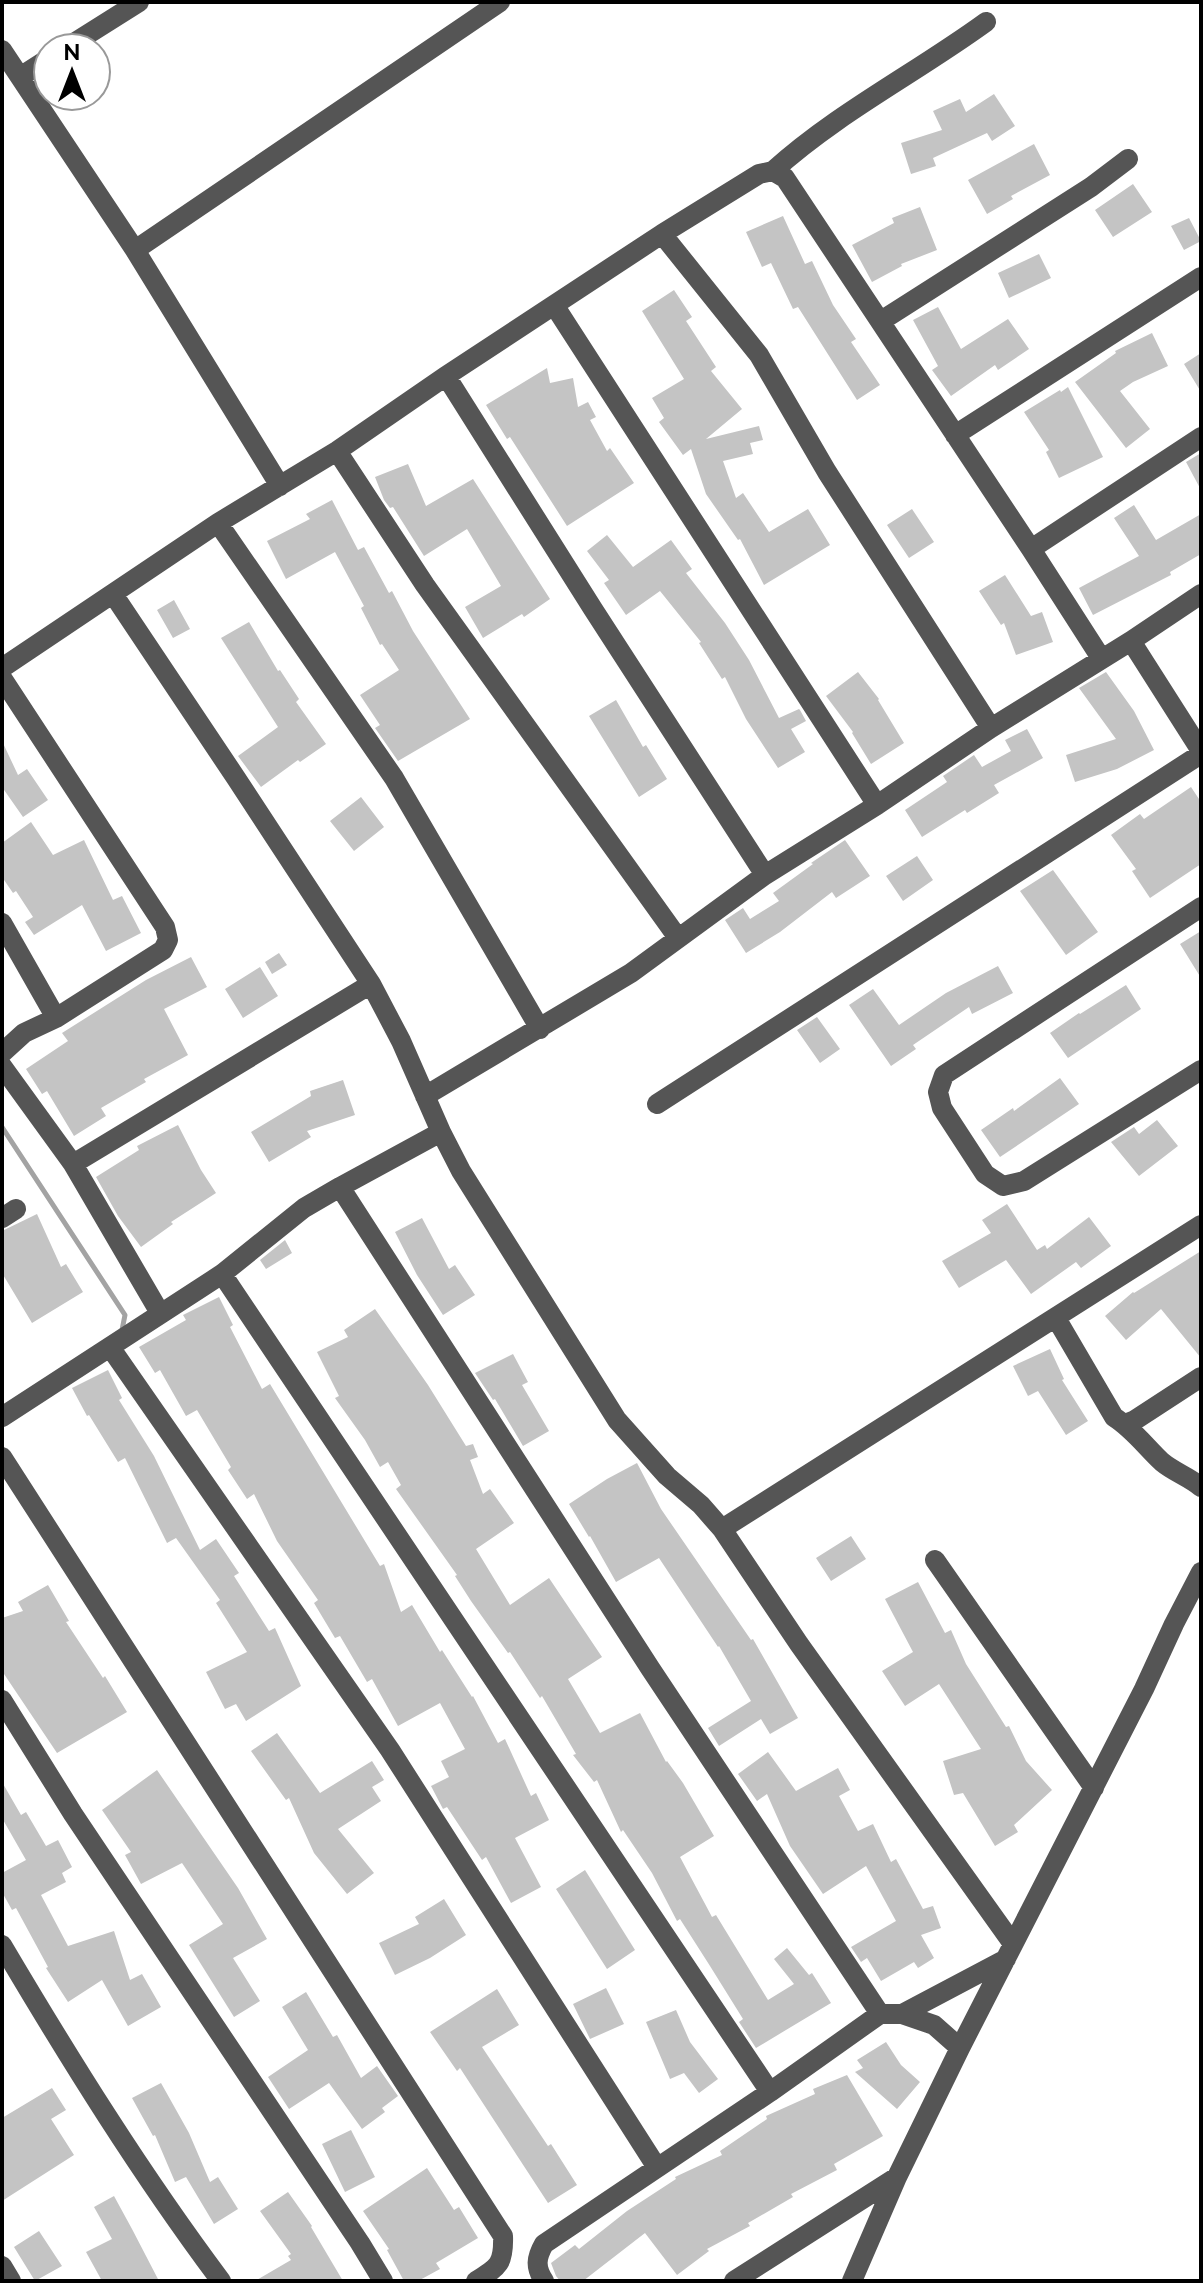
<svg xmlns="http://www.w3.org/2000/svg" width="1203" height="2283" viewBox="0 0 1203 2283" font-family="Raleway,sans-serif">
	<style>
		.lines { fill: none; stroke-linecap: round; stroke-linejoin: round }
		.stream { stroke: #a3a3a3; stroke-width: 5 }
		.building { fill: #c4c4c4 }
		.minor { stroke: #555; stroke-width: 20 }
	</style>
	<rect width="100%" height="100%" fill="#fff"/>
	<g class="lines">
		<!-- stream -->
		<path class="stream" d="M2 1127 125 1315 122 1330"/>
	</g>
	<!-- building -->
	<path class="building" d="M994 94 1015 126 992 141 987 133 933 158 936 166 911 174 901 143 942 130 933 111 960 99 966 112Z
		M1034 144 1050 175 1011 196 1013 199 987 214 968 180Z
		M1133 184 1152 212 1113 237 1095 210Z
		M920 207 937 250 901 264 902 266 872 282 852 245 894 223 892 218Z
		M783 216 805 264 812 261 833 305 856 339 851 342 880 385 857 400 798 307 793 309 771 263 762 267 746 232Z
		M1189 218 1201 241 1184 250 1171 226Z
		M1039 254 1051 278 1009 298 998 273Z
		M674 290 692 317 686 321 716 367 711 371 742 409 706 439 759 426 763 440 750 443 753 454 723 461 736 498 743 493 769 532 808 509 830 545 764 585 740 539 738 540 706 494 691 449 683 455 659 422 664 418 652 398 684 379 642 311Z
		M938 307 961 349 1008 319 1029 349 998 370 995 365 951 396 932 370 938 366 913 320Z
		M1152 333 1168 366 1133 382 1120 391 1150 429 1126 448 1075 382 1116 353 1115 351Z
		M1201 353V392L1184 364Z
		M547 368 550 383 573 378 578 407 588 402 596 417 590 420 607 451 610 448 634 483 567 526 510 437 507 439 486 405Z
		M1068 387 1103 457 1059 478 1046 452 1049 450 1024 412 1060 390 1061 392Z
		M1201 453V490L1186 462Z
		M408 464 426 506 473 479 550 599 524 617 522 614 483 638 465 607 501 586 467 529 424 556 393 507 390 508 384 500 375 477Z
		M332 500 358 550 364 547 389 593 392 591 413 631 470 719 398 761 375 728 380 725 360 695 399 670 382 644 380 645 361 608 364 606 335 552 286 579 267 541 310 519 306 514Z
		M1134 505 1156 540 1201 514V554L1170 572 1171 575 1093 615 1079 588 1139 556 1114 518Z
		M912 509 934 542 909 558 887 525Z
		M607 535 633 567 671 540 692 569 686 573 725 623 749 660 779 718 799 709 800 710 806 721 791 729 805 752 778 768 746 719 725 677 722 679 699 643 701 642 660 591 626 615 604 583 609 580 587 551Z
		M1005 575 1031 616 1042 612 1053 642 1016 655 1004 623 1001 625 979 591Z
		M174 600 190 629 173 638 157 610Z
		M249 622 278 671 280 670 299 699 296 702 326 744 300 762 298 760 261 787 238 756 278 727 221 638Z
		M858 672 879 699 878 700 904 743 871 764 852 733 853 732 826 696Z
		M1106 672 1134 711 1154 750 1117 769 1075 782 1066 755 1116 739 1079 688Z
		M616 700 643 747 646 745 667 779 639 797 589 716Z
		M1027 729 1043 758 994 785 999 793 967 813 965 810 922 837 905 810 947 782 943 776 974 755 982 767 1011 751 1005 740Z
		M2 741 18 775 27 769 48 800 23 817 2 787Z
		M1191 787 1201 802V864L1150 898 1132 871 1136 869 1111 835 1140 814 1144 819Z
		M361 797 384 827 354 851 330 821Z
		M31 822 53 855 84 840 113 900 122 896 141 933 106 951 82 905 34 935 25 922 33 917 16 891 13 893 2 877V843Z
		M845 840 870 876 836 898 832 892 780 932 746 953 725 920 743 908 750 919 779 901 773 893 813 864 811 863Z
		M917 856 933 880 903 901 886 876Z
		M1053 870 1098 932 1066 955 1020 891Z
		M1201 931V978L1180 944Z
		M279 953 287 965 272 974 265 962Z
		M191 957 207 987 164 1009 188 1055 144 1079 146 1082 101 1108 106 1116 74 1136 47 1091 42 1094 26 1069 68 1041 62 1033 146 980Z
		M998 966 1013 993 972 1014 969 1007 913 1045 916 1049 891 1066 849 1005 873 989 899 1025 946 993Z
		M260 967 278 996 243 1018 225 989Z
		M1126 985 1141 1009 1068 1058 1050 1033 1079 1013 1080 1014Z
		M817 1017 840 1049 820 1063 797 1030Z
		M1060 1078 1079 1104 1000 1157 981 1130 1013 1108 1014 1111Z
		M343 1080 355 1115 307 1131 311 1137 269 1162 251 1132 311 1096 310 1091Z
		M1157 1120 1178 1146 1139 1176 1111 1142 1134 1127 1139 1134Z
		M178 1125 201 1170 216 1193 171 1222 173 1224 141 1247 118 1216 96 1177 139 1150 137 1146Z
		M1007 1204 1037 1250 1045 1245 1047 1249 1089 1217 1111 1246 1081 1268 1076 1262 1031 1294 1006 1260 959 1288 942 1261 991 1233 982 1220Z
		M37 1214 61 1267 66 1264 83 1292 32 1323 2 1273V1231Z
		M422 1218 449 1269 455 1265 475 1295 443 1315 417 1275 395 1232Z
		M285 1240 292 1253 266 1269 260 1260Z
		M1201 1251V1358L1161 1309 1126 1340 1105 1316 1133 1292 1134 1293Z
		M219 1297 233 1325 230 1327 262 1389 270 1384 380 1566 384 1564 401 1612 412 1605 440 1652 442 1650 472 1697 473 1696 498 1743 505 1739 531 1796 536 1793 549 1820 515 1838 541 1887 511 1903 486 1857 482 1860 447 1807 443 1809 431 1786 449 1777 441 1761 465 1749 440 1703 398 1726 372 1679 367 1682 340 1636 335 1638 314 1603 318 1600 277 1541 254 1494 247 1499 228 1470 231 1467 197 1410 186 1416 160 1370 155 1373 139 1347 186 1320 183 1315Z
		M375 1309 428 1385 466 1446 473 1444 478 1457 470 1460 483 1494 490 1489 514 1523 476 1549 510 1605 549 1578 602 1657 568 1679 600 1733 640 1713 666 1762 667 1761 683 1783 714 1836 680 1857 712 1917 716 1915 768 2000 794 1984 774 1959 787 1948 809 1975 812 1973 831 2003 756 2048 739 2022 743 2019 710 1966 680 1919 677 1921 652 1873 623 1830 621 1832 597 1780 594 1782 573 1755 576 1754 542 1696 540 1698 510 1652 508 1653 471 1601 455 1576 457 1575 396 1489 401 1485 388 1462 380 1467 365 1440 335 1398 339 1396 317 1352 348 1337 344 1330Z
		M1050 1349 1064 1379 1062 1380 1088 1421 1066 1435 1038 1391 1028 1396 1013 1366Z
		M513 1354 528 1382 522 1385 549 1431 523 1446 495 1399 493 1400 475 1373Z
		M108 1370 122 1398 119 1400 154 1456 200 1550 216 1539 239 1573 234 1576 269 1631 275 1628 301 1686 246 1721 236 1704 225 1709 206 1672 247 1652 216 1603 220 1600 176 1538 167 1543 125 1458 118 1462 89 1415 87 1416 72 1388Z
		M637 1463 661 1509 751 1640 753 1639 798 1718 770 1734 761 1719 719 1746 708 1728 751 1701 719 1646 718 1647 659 1558 616 1582 590 1536 589 1537 569 1504 607 1479Z
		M851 1536 866 1559 831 1581 816 1558Z
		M918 1582 945 1633 951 1630 966 1664 1006 1727 1009 1726 1026 1761 1052 1790 1014 1825 1018 1832 995 1846 963 1793 954 1795 943 1761 981 1749 939 1684 905 1706 882 1671 913 1652 885 1599Z
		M48 1585 69 1621 66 1622 103 1678 105 1676 127 1712 57 1753 2 1671V1618L23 1611 18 1602Z
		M277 1733 320 1793 372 1761 384 1780 372 1787 381 1801 338 1829 374 1873 347 1894 314 1853 289 1798 286 1800 251 1751Z
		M768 1752 796 1791 838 1768 850 1790 839 1796 858 1831 873 1824 891 1862 896 1859 923 1909 933 1906 941 1928 921 1935 934 1958 918 1968 914 1962 881 1981 867 1958 861 1962 851 1947 896 1921 866 1866 823 1894 790 1846 767 1794 757 1801 738 1774Z
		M157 1770 238 1888 267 1939 233 1958 260 2001 234 2017 189 1945 223 1924 182 1863 141 1884 125 1855 131 1852 102 1810Z
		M2 1782 21 1815 26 1812 46 1846 58 1840 72 1867 62 1873 66 1882 41 1895 68 1946 114 1931 130 1980 142 1974 161 2007 128 2026 102 1980 68 2002 46 1968 48 1967 16 1908 12 1910 2 1892V1873L26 1860 2 1818Z
		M585 1870 635 1950 607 1969 556 1889Z
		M444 1899 466 1935 430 1958 395 1975 379 1943 419 1924 415 1917Z
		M606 1988 624 2024 590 2039 573 2004Z
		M497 1989 519 2025 482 2047 548 2146 551 2144 577 2185 548 2203 460 2068 457 2071 430 2032Z
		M306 1992 333 2037 337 2035 361 2078 377 2066 398 2096 382 2108 385 2112 362 2129 329 2083 289 2109 268 2077 308 2050 282 2007Z
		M676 2010 690 2042 718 2079 699 2093 684 2073 670 2079 646 2022Z
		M886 2042 901 2065 920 2082 897 2109 855 2072 863 2068 857 2060Z
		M847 2075 883 2136 834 2164 837 2170 791 2194 793 2197 748 2223 750 2226 707 2249 709 2251 677 2275 645 2233 583 2281H560L556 2276 551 2263 575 2245 579 2249 627 2211 676 2179 675 2177 722 2155 720 2151 767 2119 766 2116 815 2094 813 2089Z
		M161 2083 189 2133 210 2182 218 2177 238 2209 214 2224 186 2177 175 2182 155 2135 153 2136 132 2098Z
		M52 2088 66 2110 51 2119 74 2155 2 2201V2118Z
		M351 2130 375 2177 345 2192 322 2144Z
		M427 2168 454 2210 459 2207 478 2238 436 2263 440 2269 418 2281H404L387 2250 389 2249 363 2211Z
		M288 2192 312 2226 311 2227 343 2281H255L291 2260 288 2256 291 2254 260 2211Z
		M114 2196 132 2229 159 2281H102L86 2252 112 2239 94 2207Z
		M39 2231 62 2266 35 2281 14 2247Z"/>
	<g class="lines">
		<!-- minor -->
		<path class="minor" d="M66 48 139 2
			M2 50 135 250 280 486
			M20 77 48 59
			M773 171C837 113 916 73 986 22
			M662 234 759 355 827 472 991 728
			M135 250 500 2
			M554 305 877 805
			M881 321 1091 187 1128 159
			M446 376 593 609 765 875
			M955 435 1201 277
			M337 451 425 585 678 938
			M218 523 394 778 540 1029
			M1031 549 1201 437
			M113 594 236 778 371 984 401 1041 441 1132
			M1131 641 1201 751
			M2 668 218 523 337 451 446 376 662 234 759 174 773 171 785 178 1031 549 1101 658
			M2 678 165 927 168 940 163 950 56 1018 24 1033 2 1053
			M1201 907 944 1075 938 1092 942 1108 985 1174 1003 1186 1024 1181 1201 1070
			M2 923 56 1018
			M2 1066 73 1164 160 1313
			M425 1096 631 973 765 875 877 805 991 728 1131 641 1201 594
			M657 1104 1201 754
			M73 1164 371 984
			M340 1187 441 1132 461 1171 617 1420 667 1476 701 1505 722 1529 799 1644 1013 1944
			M2 1218 16 1209
			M222 1274 770 2092
			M1056 1318 1114 1417C1133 1429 1146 1447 1162 1462 1174 1472 1189 1477 1201 1487
			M110 1347 390 1750 656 2166
			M2 1417 222 1274 304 1208 340 1187 650 1668 880 2014
			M1125 1424 1135 1420 1201 1377
			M2 1457 503 2236C504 2263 499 2267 476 2281
			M722 1529 1201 1225
			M935 1560 1094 1788
			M2 1700 73 1814 360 2243 383 2281
			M2 1945C70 2060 141 2174 221 2281
			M902 2014 1006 1959
			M2 2266 11 2281
			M544 2281C535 2267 536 2258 544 2244L770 2092 880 2014H902L934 2025 960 2048
			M734 2281 897 2177
			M852 2281 897 2177 960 2048 1144 1689 1174 1624 1201 1572"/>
	</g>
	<!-- border -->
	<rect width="1203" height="2283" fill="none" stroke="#000000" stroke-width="8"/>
	<!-- north arrow -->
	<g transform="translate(72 72)"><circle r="38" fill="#ffffff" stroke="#999999" stroke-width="2"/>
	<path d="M0-6L14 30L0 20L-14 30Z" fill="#000000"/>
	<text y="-12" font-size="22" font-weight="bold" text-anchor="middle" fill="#000000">N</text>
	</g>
</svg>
